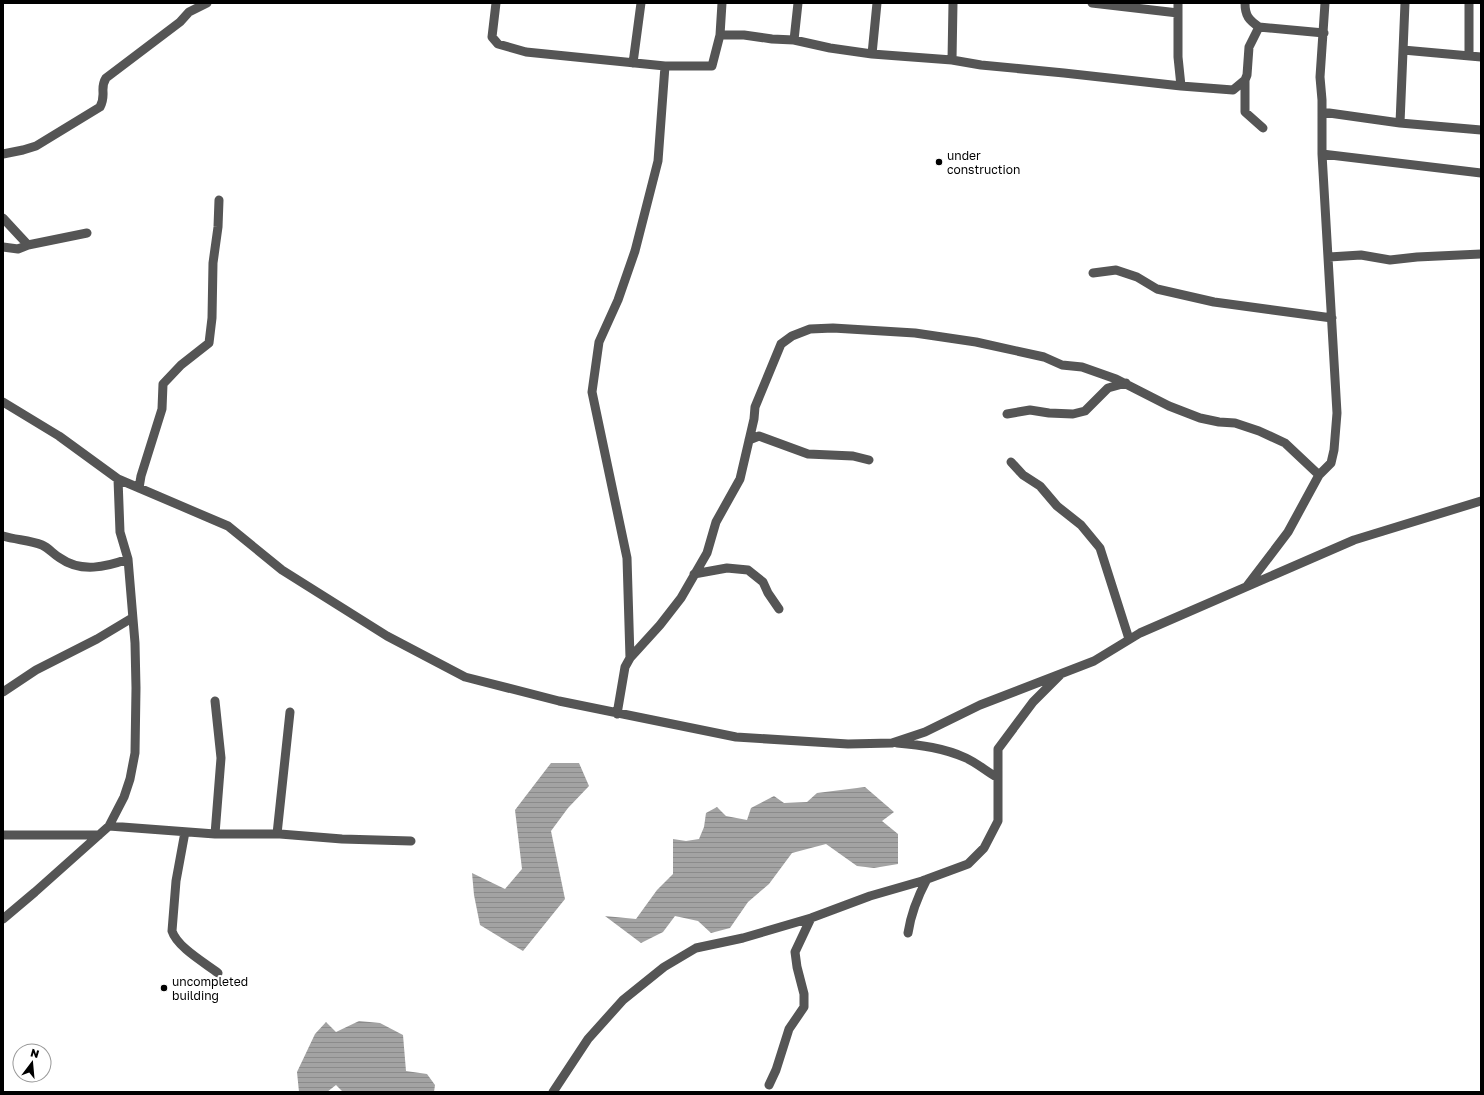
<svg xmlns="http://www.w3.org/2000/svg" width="1484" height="1095" viewBox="0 0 1484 1095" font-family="'Golos Text',sans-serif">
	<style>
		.water { fill: url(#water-rules) }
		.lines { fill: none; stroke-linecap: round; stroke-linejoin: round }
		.minor { stroke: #555; stroke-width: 9 }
		.poi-dot { fill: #000; stroke: #fff; stroke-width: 1.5 }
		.labels { text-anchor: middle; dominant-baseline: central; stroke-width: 4; stroke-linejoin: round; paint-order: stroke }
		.poi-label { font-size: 12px; fill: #000; stroke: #fff; text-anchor: start }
	</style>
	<defs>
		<pattern id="water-rules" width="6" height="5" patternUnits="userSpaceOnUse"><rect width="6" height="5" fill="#a3a3a3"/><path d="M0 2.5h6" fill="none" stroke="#8b8b8b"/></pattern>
	</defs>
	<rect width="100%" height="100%" fill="#fff"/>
	<!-- water -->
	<path class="water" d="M551 763H579L589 786 568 808 551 831 565 899 523 951 480 925 474 895 472 873 505 889 522 869 515 810Z
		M865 787 894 812 882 821 898 834V864L874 868 857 866 826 844 792 853 769 884 748 902 730 928 711 933 698 921 675 916 663 932 641 943 605 916 636 919 657 890 673 874V839L686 841 699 839 704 827 706 813 717 807 726 816 747 820 751 808 774 796 784 803 807 802 817 793Z
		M359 1021 380 1023 403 1035 406 1071 427 1074 435 1085 434 1092H343L336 1085 327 1092H299L297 1072 315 1034 326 1022 336 1032Z"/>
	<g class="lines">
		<!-- minor -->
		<path class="minor" d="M496 3 492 37 498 44 526 52 665 66
			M1092 3 1178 13
			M1178 3V57L1181 86
			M1245 3C1245 16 1249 20 1259 27
			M1469 3V56
			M720 35 722 3
			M794 40 798 3
			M1403 50 1481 57
			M872 54 877 3
			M952 60 953 3
			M633 63 641 3
			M1245 80 1247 75 1249 47 1259 27 1324 33
			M1322 112 1400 123 1481 130
			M1400 123 1405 3
			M3 154 23 150 36 146 100 107C107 94 99 89 106 78L180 22 189 12 207 3
			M1322 154 1481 173
			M3 218 28 245
			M3 247 18 249 28 245 87 233
			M1329 257 1361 255 1390 260 1417 257 1481 254
			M1093 273 1116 270 1137 277 1157 289 1214 302 1332 318
			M3 402 59 436 118 479 228 526 282 570 387 636 465 677 559 701 736 737 848 744 892 743 925 732 980 705 1094 661 1140 633 1354 540 1481 501
			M1007 414 1030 410 1049 413 1073 414 1085 411 1108 388 1126 383
			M749 440 759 436 808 454 853 456 869 460
			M1011 462 1023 475 1040 486 1057 506 1081 525 1100 548 1129 639
			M139 488 141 476 162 409 163 384 181 365 209 343 212 318 213 263 218 227 219 200
			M3 536C16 540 30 540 42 545 49 548 53 554 60 558 81 573 106 567 128 559
			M694 574 727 568 748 570 763 582 768 593 779 609
			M1247 586 1288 532 1319 475 1331 463 1334 450 1337 413 1322 154V100L1320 77 1325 3
			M630 658 627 558 592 392 599 342 618 300 635 251 658 161 665 66H712L720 35H744L772 39 794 40 830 48 872 54 952 60 981 65 1064 73 1181 86 1233 90 1245 80V112L1263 128
			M3 692 36 670 97 639 132 618
			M215 701 221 758 215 834
			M617 714 625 667 630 658 660 625 681 598 707 553 716 522 740 479 754 419 755 407 781 344 792 336 810 329 833 328 915 333 976 342 1044 357 1062 365 1082 367 1116 379 1169 406 1200 418 1219 422 1235 423 1259 431 1285 443 1319 475
			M897 743C921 745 944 748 966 758 977 763 987 772 998 778
			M109 826 215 834H280L342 839 411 841
			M185 832 176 881 172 931C177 947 205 963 218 973
			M277 834 290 712
			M3 835H99
			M3 919 35 892 109 826 124 797 130 779 135 753 136 688 135 643 128 559 120 532 118 479
			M908 933C911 913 918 896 927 879
			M769 1085 776 1070 789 1029 804 1007V994L797 967 795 952 811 918
			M553 1092 588 1039 623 1000 664 967 696 948 743 938 811 918 870 896 922 881 968 864 984 848 998 821V749L1033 702 1060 675"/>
	</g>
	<!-- markers -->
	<g class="poi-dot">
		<circle cx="939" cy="162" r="4"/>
		<circle cx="164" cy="988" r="4"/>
	</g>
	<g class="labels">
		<!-- poi labels -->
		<g class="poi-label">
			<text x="947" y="155">under<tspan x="947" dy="14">construction</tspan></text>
			<text x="172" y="981">uncompleted<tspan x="172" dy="14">building</tspan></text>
		</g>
	</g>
	<!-- border -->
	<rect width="1484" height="1095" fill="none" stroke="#000000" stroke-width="8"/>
	<!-- north arrow -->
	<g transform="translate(32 1063) rotate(16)"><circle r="19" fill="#ffffff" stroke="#999999"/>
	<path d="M0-3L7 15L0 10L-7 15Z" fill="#000000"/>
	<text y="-6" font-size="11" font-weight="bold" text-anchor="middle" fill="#000000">N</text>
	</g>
</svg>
